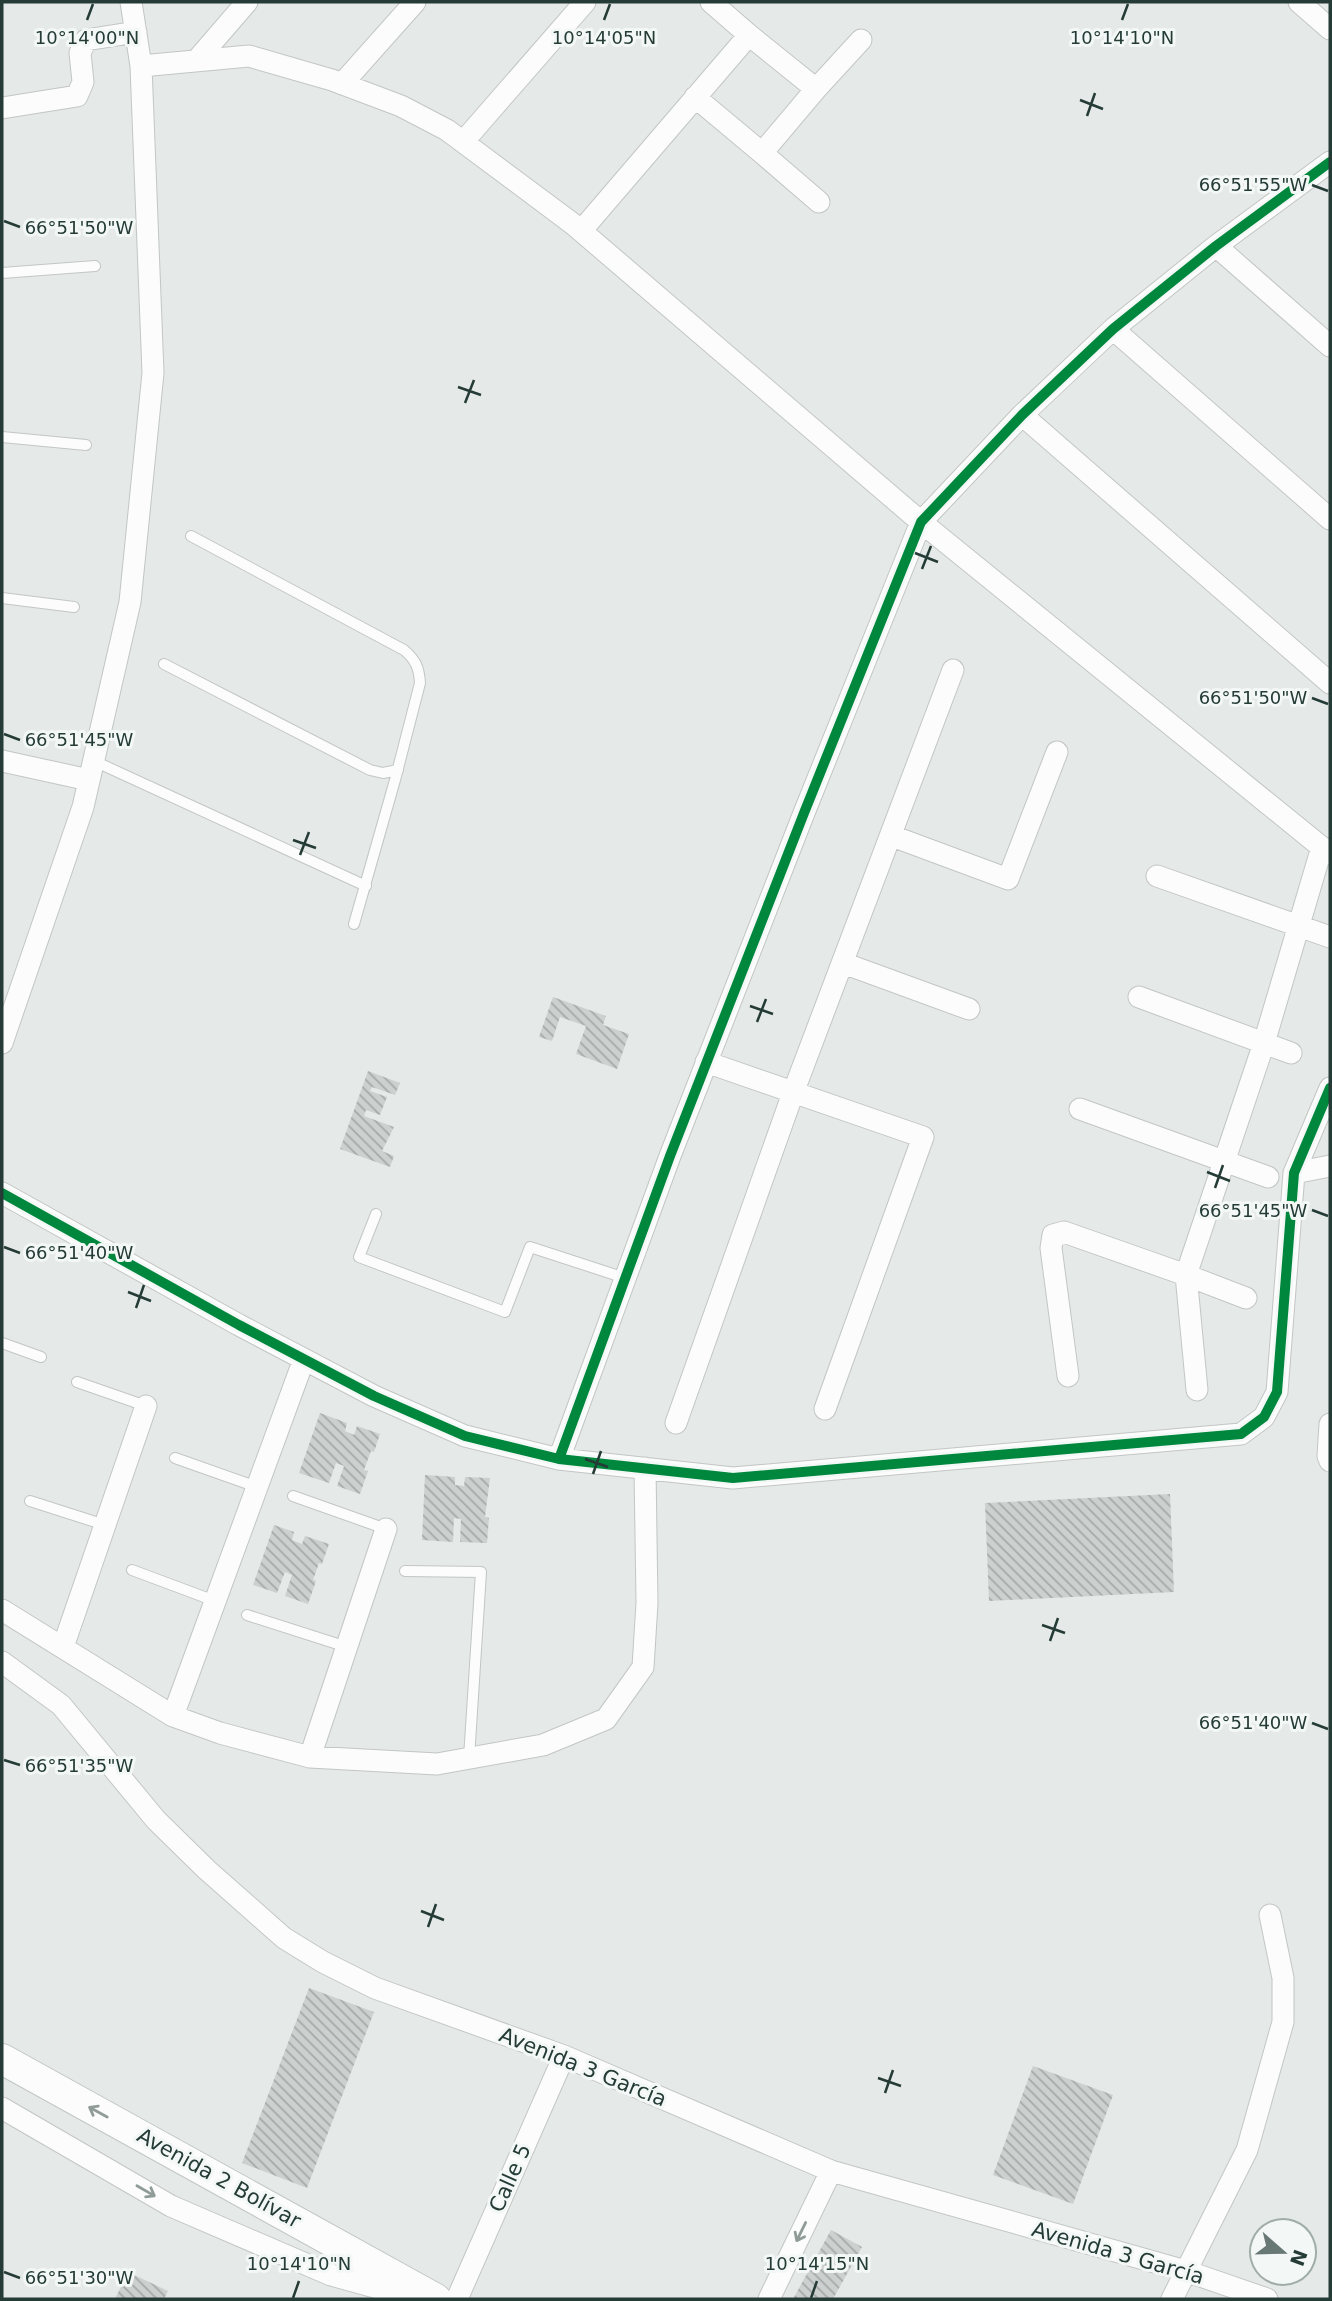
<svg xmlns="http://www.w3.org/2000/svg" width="1332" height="2301" viewBox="0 0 1332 2301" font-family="'DejaVu Sans',sans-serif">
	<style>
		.building { fill: url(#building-back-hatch) }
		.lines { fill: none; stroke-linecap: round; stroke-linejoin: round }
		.lane-casing { stroke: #c2c6c4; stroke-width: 12 }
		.street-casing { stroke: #c2c6c4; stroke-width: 23 }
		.secondary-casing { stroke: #c0c7c4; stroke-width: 32 }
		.lane { stroke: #fbfcfb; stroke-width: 10 }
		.street { stroke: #fbfcfb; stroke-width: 21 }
		.secondary { stroke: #fbfcfb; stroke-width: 30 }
		.cycleway-casing { stroke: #f3f8f6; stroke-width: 15 }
		.cycleway { stroke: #00873e; stroke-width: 10 }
		.oneway { stroke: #909c98 }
		.ticks { fill: none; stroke: #243b36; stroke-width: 2.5 }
		.labels { text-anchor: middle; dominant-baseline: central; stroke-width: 6; stroke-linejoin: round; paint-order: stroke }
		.street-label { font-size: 21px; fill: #243b36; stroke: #f3f8f6 }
		.ticks-label { font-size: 18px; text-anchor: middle; fill: #243b36; stroke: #f3f8f6; stroke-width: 6; stroke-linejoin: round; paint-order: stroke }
	</style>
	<defs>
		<pattern id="building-back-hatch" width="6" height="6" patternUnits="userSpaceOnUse" patternTransform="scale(1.75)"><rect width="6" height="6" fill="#ccd0cf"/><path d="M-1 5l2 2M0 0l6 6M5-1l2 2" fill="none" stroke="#a5aaa9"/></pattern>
	</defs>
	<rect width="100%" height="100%" fill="#e5e9e7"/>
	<!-- building -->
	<path class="building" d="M553 997 606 1016 603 1025 629 1034 617 1069 576 1054 586 1026 560 1017 552 1041 539 1037Z
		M368 1071 400 1083 395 1095 372 1087 370 1091 387 1097 380 1115 366 1110 364 1116 394 1127 382 1151 394 1156 390 1167 340 1149Z
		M320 1413 347 1423 345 1431 354 1435 357 1426 380 1434 374 1452 371 1451 364 1470 368 1471 360 1494 337 1486 344 1466 336 1463 329 1483 299 1473Z
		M425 1475 455 1477V1485L464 1486 465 1477 490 1478 485 1517 489 1518 487 1543 460 1542 461 1519 454 1518 453 1542 422 1540Z
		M1170 1494 1174 1592 989 1601 985 1503Z
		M274 1525 294 1532 292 1540 302 1544 305 1536 329 1544 322 1564 319 1563 313 1580 316 1581 308 1604 285 1596 292 1575 285 1572 277 1593 253 1585Z
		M309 1988 374 2012 307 2188 242 2163Z
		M1033 2066 1113 2095 1073 2204 993 2175Z
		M831 2230 862 2247 833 2299H793Z
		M128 2272 168 2291 164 2299H115Z"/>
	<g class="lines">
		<defs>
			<path id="lane" d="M2 273 95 266
				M2 437 86 445
				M191 536 404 650C416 660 419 668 420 683L395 780 354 924
				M2 598 74 607
				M164 664 370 770 383 773 398 770
				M94 761 366 886
				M376 1214 359 1257 505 1312 530 1247 625 1278
				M2 1343 41 1357
				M77 1382 146 1406
				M175 1458 257 1487
				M293 1496 386 1529
				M30 1501 105 1525
				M132 1570 215 1601
				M405 1571 481 1572 469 1758
				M247 1615 347 1647"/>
			<path id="street" d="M711 2 749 35
				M1299 2 1330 29
				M196 61 247 2
				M141 66 249 56 332 80 401 106 447 130 573 224 921 522 1330 854
				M342 84 415 2
				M816 89 861 40
				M2 108 77 96 83 82 80 53 86 40 136 32
				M463 142 585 2
				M762 153 819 202
				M581 231 749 35 816 89 762 153 695 97
				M1216 246 1330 346
				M1113 329 1330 519
				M1022 415 1330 683
				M2 761 89 780
				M892 836 1008 879 1057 752
				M1157 876 1330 937
				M843 963 969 1009
				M1139 997 1291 1053
				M2 1043 83 807 130 602 153 373 141 66 131 2
				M706 1062 923 1137 825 1409
				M1080 1109 1268 1177
				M1294 1173 1330 1166
				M2 1193 239 1325 374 1396 465 1436 559 1459 733 1478 1241 1434 1264 1417 1277 1392 1294 1173 1330 1088
				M1068 1376 1051 1248 1053 1235 1064 1232 1186 1275 1246 1298
				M1197 1390 1186 1275 1264 1043 1322 847
				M676 1423 793 1093 953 670
				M1330 1424 1328 1456 1330 1461
				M559 1459 670 1156 804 813 921 522 1022 415 1113 329 1216 246 1330 162
				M2 1610 173 1716 220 1733 310 1757 437 1764 543 1745 606 1719 643 1667 647 1603 645 1468
				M63 1647 146 1406
				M2 1662 61 1705 156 1820 207 1870 284 1938 323 1962 375 1988 564 2056 831 2171 1186 2271 1267 2299
				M173 1716 304 1359
				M310 1757 386 1529
				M2 2108 171 2206 331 2275 418 2299
				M457 2299 564 2056
				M769 2299 831 2171
				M1172 2299 1247 2150 1283 2022V1978L1270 1915"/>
			<path id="secondary" d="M2 2059 436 2299"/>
		</defs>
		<!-- lane casing -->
		<use href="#lane" class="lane-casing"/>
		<!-- street casing -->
		<use href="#street" class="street-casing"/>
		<!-- secondary casing -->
		<use href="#secondary" class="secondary-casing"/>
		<!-- lane -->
		<use href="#lane" class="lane"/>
		<!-- street -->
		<use href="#street" class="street"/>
		<!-- secondary -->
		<use href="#secondary" class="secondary"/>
		<defs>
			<path id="cycleway" d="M2 1193 239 1325 374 1396 465 1436 559 1459 733 1478 1241 1434 1264 1417 1277 1392 1294 1173 1330 1088
				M559 1459 670 1156 804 813 921 522 1022 415 1113 329 1216 246 1330 162"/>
		</defs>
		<!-- cycleway casing -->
		<use href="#cycleway" class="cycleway-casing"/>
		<!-- cycleway -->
		<use href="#cycleway" class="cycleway"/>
	</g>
	<!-- one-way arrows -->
	<defs><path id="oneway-shaft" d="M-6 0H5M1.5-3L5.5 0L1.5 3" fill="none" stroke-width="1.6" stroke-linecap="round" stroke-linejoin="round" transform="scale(1.75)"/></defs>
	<g class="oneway">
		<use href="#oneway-shaft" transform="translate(98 2112) rotate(-151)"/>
		<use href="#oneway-shaft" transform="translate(146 2191) rotate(30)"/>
		<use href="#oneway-shaft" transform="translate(801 2232) rotate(116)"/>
	</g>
	<!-- ticks -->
	<path class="ticks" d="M87 20 93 4M604 20 610 4M1122 20 1128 4M1080 100 1103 109M1087 116 1095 93M1312 185 1328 191M4 221 20 227M458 387 481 395M465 403 474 380M915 553 938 562M922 569 931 546M1312 698 1328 704M4 734 20 740M293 840 316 848M300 855 309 832M750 1006 773 1014M757 1022 766 999M1207 1172 1230 1181M1215 1188 1223 1165M1312 1210 1328 1216M4 1247 20 1253M128 1292 151 1301M136 1308 144 1285M585 1459 608 1467M593 1474 601 1451M1042 1625 1065 1633M1050 1641 1058 1618M1312 1723 1328 1729M4 1760 20 1765M421 1911 444 1920M428 1927 436 1904M878 2078 901 2086M885 2093 893 2070M4 2272 20 2278M293 2298 299 2281M811 2298 817 2281"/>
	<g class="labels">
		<!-- street labels -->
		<g class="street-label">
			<text transform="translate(583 2067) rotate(22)">Avenida 3 García</text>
			<text transform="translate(219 2178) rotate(29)">Avenida 2 Bolívar</text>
			<text transform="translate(510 2178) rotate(-66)">Calle 5</text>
			<text transform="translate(1118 2253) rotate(16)">Avenida 3 García</text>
		</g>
	</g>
	<g class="ticks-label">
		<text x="87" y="44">10°14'00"N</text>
		<text x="604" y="44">10°14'05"N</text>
		<text x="1122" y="44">10°14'10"N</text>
		<text x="1253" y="191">66°51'55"W</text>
		<text x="79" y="234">66°51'50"W</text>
		<text x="1253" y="704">66°51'50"W</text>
		<text x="79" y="746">66°51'45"W</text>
		<text x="1253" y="1217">66°51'45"W</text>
		<text x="79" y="1259">66°51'40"W</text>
		<text x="1253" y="1729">66°51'40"W</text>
		<text x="79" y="1772">66°51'35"W</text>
		<text x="299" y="2270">10°14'10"N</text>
		<text x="817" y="2270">10°14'15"N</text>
		<text x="79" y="2284">66°51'30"W</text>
	</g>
	<!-- border -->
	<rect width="1332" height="2301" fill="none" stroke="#243b36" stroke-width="7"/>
	<!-- north arrow -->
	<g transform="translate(1283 2252) rotate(110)"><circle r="33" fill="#f3f8f6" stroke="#a0aca9" stroke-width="2"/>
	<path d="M0-5L12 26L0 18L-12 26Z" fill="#687874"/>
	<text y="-10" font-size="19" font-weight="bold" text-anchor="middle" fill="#243b36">N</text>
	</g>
</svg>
